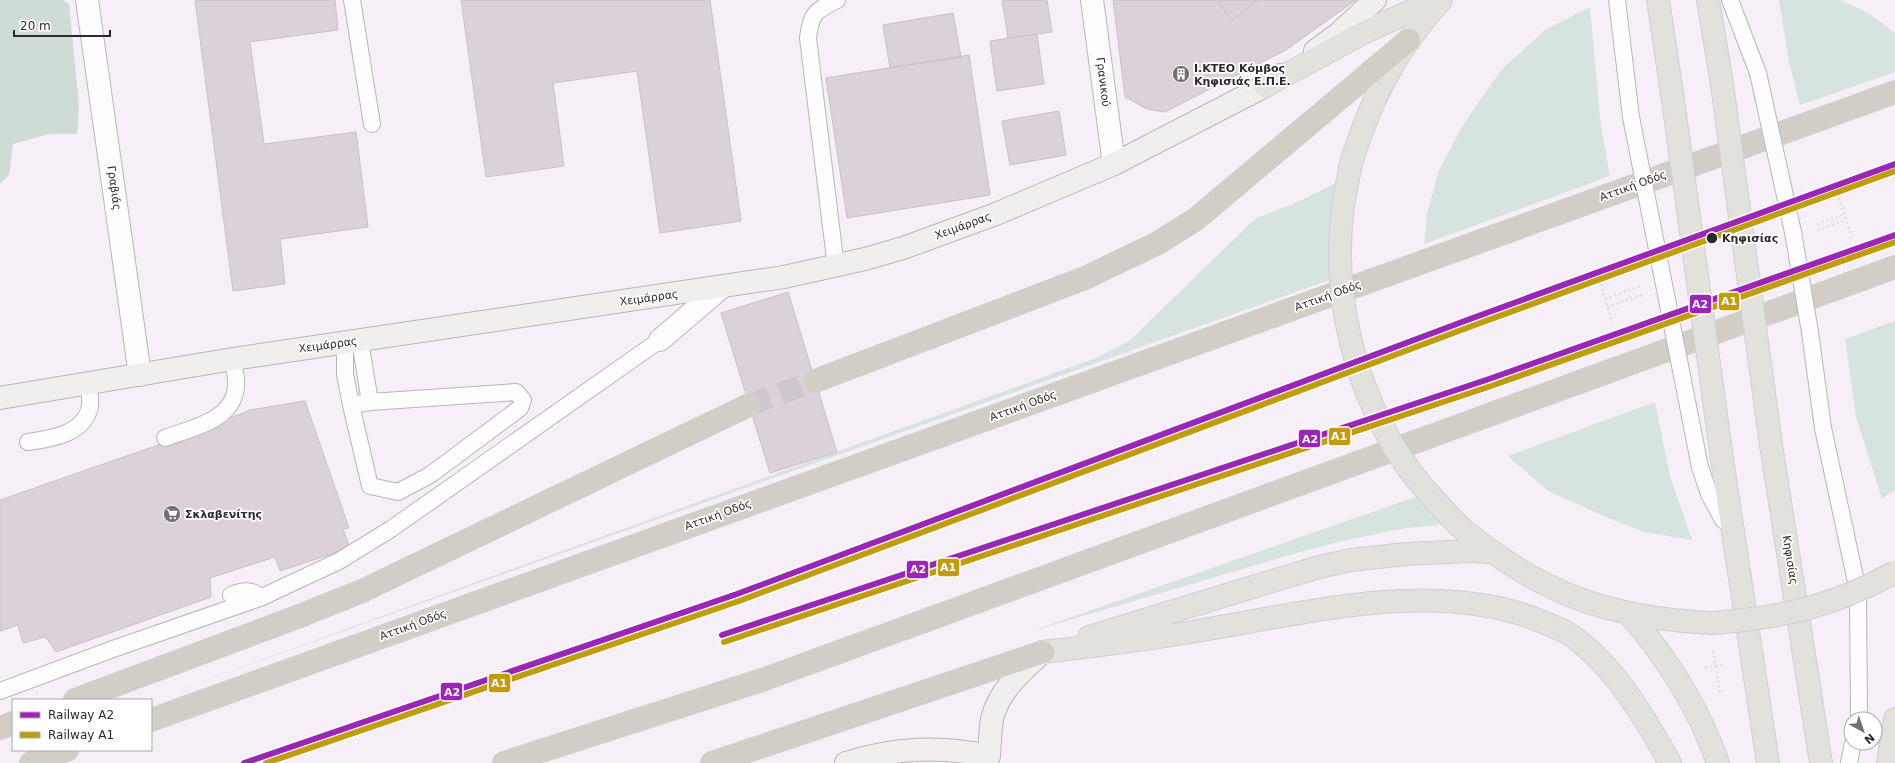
<svg xmlns="http://www.w3.org/2000/svg" width="1895" height="763" viewBox="0 0 1895 763" font-family="'DejaVu Sans',sans-serif">
	<style>
		.green { fill: #d7e3de }
		.forest { fill: #cfdbd5 }
		.building { fill: #dbd2d9; stroke: #c8c1c7 }
		.lines { fill: none; stroke-linecap: round; stroke-linejoin: round }
		.highway-tunnel { stroke: #cfc7d0; stroke-width: 22; stroke-dasharray: 22 11; stroke-linecap: butt }
		.lane-casing { stroke: #bab4bb; stroke-width: 18 }
		.street-casing { stroke: #bab4bb; stroke-width: 24 }
		.secondary-casing { stroke: #bab4bb; stroke-width: 24 }
		.primary-casing { stroke: #d2ced3; stroke-width: 24 }
		.highway-casing { stroke: #d2ced3; stroke-width: 24 }
		.path { stroke: #e0dee0; stroke-width: 2.5; stroke-dasharray: 2 3; stroke-linecap: butt }
		.lane { stroke: #fefdfe; stroke-width: 16 }
		.street { stroke: #fefdfe; stroke-width: 22 }
		.secondary { stroke: #f1efed; stroke-width: 22 }
		.primary { stroke: #e3e1dc; stroke-width: 22 }
		.highway { stroke: #d2cec5; stroke-width: 22 }
		.lane-bridge-casing { stroke: #bab4bb; stroke-width: 18; stroke-linecap: butt }
		.primary-bridge-casing { stroke: #d2ced3; stroke-width: 24; stroke-linecap: butt }
		.lane-bridge { stroke: #fefdfe; stroke-width: 16 }
		.primary-bridge { stroke: #e3e1dc; stroke-width: 22 }
		.rail-1-casing { stroke: #fff; stroke-width: 9 }
		.rail-2-casing { stroke: #fff; stroke-width: 9 }
		.rail-1 { stroke: #9b26b6; stroke-width: 6 }
		.rail-2 { stroke: #c09c0e; stroke-width: 6 }
		.stop-dot { fill: #2d282e; stroke: #fff; stroke-width: 1.5 }
		.labels { text-anchor: middle; dominant-baseline: central; stroke-width: 3.5; stroke-linejoin: round; paint-order: stroke }
		.poi-label { font-size: 11px; font-weight: bold; fill: #2d282e; stroke: #fff; text-anchor: start }
		.street-label { font-size: 11px; fill: #2d282e; stroke: #fff }
		.stop-label { font-size: 11px; font-weight: bold; fill: #2d282e; stroke: #fff; text-anchor: start }
		.line-badge { stroke: #fff; stroke-width: 1.5 }
		.badge-label { font-size: 11px; text-anchor: middle; font-weight: bold; fill: #fff }
	</style>
	<rect width="100%" height="100%" fill="#f7eff8"/>
	<!-- green -->
	<path class="green" d="M1779 0H1840L1870 14 1895 33V72L1800 105 1789 62Z
		M1590 7 1601 127 1610 176 1424 244 1427 214 1439 170 1464 123 1502 69 1545 30Z
		M1338 182 1335 278 150 700 1096 358 1129 341 1256 218 1291 205Z
		M1895 321V490L1882 499 1856 417 1845 339Z
		M1655 402 1670 476 1692 540 1644 532 1613 520 1548 491 1508 456Z
		M1424 494 1452 524 1406 528 1351 539 1300 552 1029 632Z"/>
	<!-- forest -->
	<path class="forest" d="M0 0H63L69 4 79 105 77 134H49L13 144 9 175 0 184Z"/>
	<!-- building -->
	<path class="building" d="M195 0H335L338 30 250 42 264 144 356 132 368 227 280 239 285 284 233 291Z
		M461 0H710L741 221 660 233 637 71 553 83 564 166 486 177Z
		M1002 0H1047L1052 32 1008 38Z
		M1113 0H1356L1286 50 1165 112 1147 109 1125 97Z
		M1217 0H1258L1232 20Z
		M953 13 961 57 890 68 883 25Z
		M1037 34 1044 84 997 91 990 41Z
		M969 55 990 195 847 218 826 78Z
		M1059 111 1066 155 1010 165 1002 121Z
		M788 292 837 452 770 473 721 313Z
		M305 401 349 528 343 529 350 548 280 571 275 557 210 578 211 597 56 652 46 637 23 643 18 625 0 631V500L184 436 250 410Z"/>
	<g class="lines">
		<!-- highway-tunnel -->
		<path class="highway-tunnel" d="M749 405 815 381"/>
		<defs>
			<path id="lane" d="M352 0 372 124
				M1617 0 1631 117
				M1730 0 1758 73
				M836 267 808 38C811 13 815 11 837 0
				M360 341 370 402
				M345 343V374L351 405
				M516 392 523 400 520 408 430 475 398 492 370 486 351 405 370 402Z
				M1823 428 1858 591 1859 719
				M165 438C191 428 233 421 236 387 237 378 234 368 233 359
				M28 442C51 439 85 434 90 406 91 399 89 391 88 384
				M1700 467 1709 494 1723 520 1733 525
				M231 595C241 591 253 588 260 598
				M0 691 113 649 260 598 339 561 391 529 660 340
				M1849 763 1853 743"/>
			<path id="street" d="M87 0 140 375
				M1092 0 1114 164
				M660 340 722 287"/>
			<path id="secondary" d="M1315 51 1338 34 1375 0
				M0 398 233 359 784 277 865 259 903 248 996 214 1114 164 1265 86 1280 75
				M846 763C894 748 939 745 989 756 990 744 990 730 992 719 999 690 1022 671 1043 652"/>
			<path id="primary" d="M1658 0 1673 100
				M1708 0 1722 84
				M1265 86 1365 32 1435 0
				M1350 167C1370 101 1394 52 1441 0
				M1771 445 1821 763
				M1722 459 1768 763
				M1460 527C1541 594 1608 618 1712 623
				M1629 614C1668 659 1698 706 1718 763
				M1089 637 1246 589 1319 567 1351 560 1406 554 1469 551 1491 552
				M1043 652C1096 646 1150 639 1203 630 1311 612 1439 578 1543 622 1551 626 1561 629 1569 634 1613 663 1645 718 1670 763
				M1888 763 1895 719"/>
			<path id="highway" d="M815 381 1085 278 1158 243 1196 219 1409 40
				M75 700 297 617 362 591 749 405
				M151 720 1895 92
				M0 728 13 723
				M31 763 67 750
				M504 763 762 680 1895 267
				M712 763 1043 652"/>
		</defs>
		<!-- lane casing -->
		<use href="#lane" class="lane-casing"/>
		<!-- street casing -->
		<use href="#street" class="street-casing"/>
		<!-- secondary casing -->
		<use href="#secondary" class="secondary-casing"/>
		<!-- primary casing -->
		<use href="#primary" class="primary-casing"/>
		<!-- highway casing -->
		<use href="#highway" class="highway-casing"/>
		<!-- path -->
		<path class="path" d="M1839 198 1852 238
			M1817 224 1844 214
			M1818 230 1846 220
			M1601 284 1612 323
			M1605 299 1640 286
			M1607 307 1642 295
			M1713 651 1720 693
			M1705 668 1725 664"/>
		<!-- lane -->
		<use href="#lane" class="lane"/>
		<!-- street -->
		<use href="#street" class="street"/>
		<!-- secondary -->
		<use href="#secondary" class="secondary"/>
		<!-- primary -->
		<use href="#primary" class="primary"/>
		<!-- highway -->
		<use href="#highway" class="highway"/>
		<defs>
			<path id="lane-bridge" d="M1758 73 1793 232 1810 332 1823 428
				M1631 117 1700 467"/>
			<path id="primary-bridge" d="M1722 84 1771 445
				M1673 100 1722 459
				M1350 167C1348 180 1345 193 1343 206 1331 297 1355 393 1408 468 1423 489 1442 508 1460 527
				M1712 623C1782 618 1834 606 1895 572"/>
		</defs>
		<!-- lane-bridge casing -->
		<use href="#lane-bridge" class="lane-bridge-casing"/>
		<!-- primary-bridge casing -->
		<use href="#primary-bridge" class="primary-bridge-casing"/>
		<!-- lane-bridge -->
		<use href="#lane-bridge" class="lane-bridge"/>
		<!-- primary-bridge -->
		<use href="#primary-bridge" class="primary-bridge"/>
		<defs>
			<path id="rail-1" d="M722 635 1489 379 1895 235
				M244 763 737 594 1470 319 1895 164"/>
			<path id="rail-2" d="M724 642 1491 386 1895 242
				M266 763 739 601 1472 326 1895 171"/>
		</defs>
		<!-- rail-1 casing -->
		<use href="#rail-1" class="rail-1-casing"/>
		<!-- rail-2 casing -->
		<use href="#rail-2" class="rail-2-casing"/>
		<!-- rail-1 -->
		<use href="#rail-1" class="rail-1"/>
		<!-- rail-2 -->
		<use href="#rail-2" class="rail-2"/>
	</g>
	<!-- icons -->
	<defs>
		<symbol id="building-disc" viewBox="-11 -11 22 22"><circle r="9.5" fill="#746e75" stroke="#fff"/><path d="M-4-6H4V6H1V3H-1V6H-4ZM-2.5-4.3h1.7v1.8h-1.7ZM.8-4.3h1.7v1.8H.8ZM-2.5-1h1.7V.8h-1.7ZM.8-1h1.7V.8H.8Z" fill="#fff"/></symbol>
		<symbol id="supermarket-disc" viewBox="-11 -11 22 22"><circle r="9.5" fill="#746e75" stroke="#fff"/><path d="M-6-5.5h2.5l.6 2H6L4.5 2H-2.5L-4.4-4H-6ZM-1.5 3.2a1.3 1.3 0 1 0 .1 0ZM3 3.2a1.3 1.3 0 1 0 .1 0Z" fill="#fff"/></symbol>
	</defs>
	<g fill-rule="evenodd">
		<use href="#building-disc" x="1171" y="64" width="20" height="20"/>
		<use href="#supermarket-disc" x="162" y="504" width="20" height="20"/>
	</g>
	<!-- markers -->
	<circle class="stop-dot" cx="1712" cy="238" r="6"/>
	<g class="labels">
		<!-- poi labels -->
		<g class="poi-label">
			<text x="1194" y="68">Ι.ΚΤΕΟ Κόμβος<tspan x="1194" dy="13">Κηφισιάς Ε.Π.Ε.</tspan></text>
			<text x="185" y="514">Σκλαβενίτης</text>
		</g>
		<!-- street labels -->
		<g class="street-label">
			<text transform="translate(1103 82) rotate(83)">Γρανικού</text>
			<text transform="translate(1633 186) rotate(-20)">Αττική Οδός</text>
			<text transform="translate(114 188) rotate(82)">Γραβιάς</text>
			<text transform="translate(963 226) rotate(-20)">Χειμάρρας</text>
			<text transform="translate(1328 296) rotate(-20)">Αττική Οδός</text>
			<text transform="translate(649 298) rotate(-8)">Χειμάρρας</text>
			<text transform="translate(328 345) rotate(-8)">Χειμάρρας</text>
			<text transform="translate(1023 406) rotate(-20)">Αττική Οδός</text>
			<text transform="translate(718 515) rotate(-20)">Αττική Οδός</text>
			<text transform="translate(1790 560) rotate(81)">Κηφισίας</text>
			<text transform="translate(413 625) rotate(-20)">Αττική Οδός</text>
		</g>
		<!-- stop labels -->
		<g class="stop-label">
			<text x="1722" y="238">Κηφισίας</text>
		</g>
	</g>
	<g class="line-badge">
		<rect x="1718" y="292" width="22" height="19" rx="4" fill="#c09c0e"/>
		<rect x="1689" y="294" width="23" height="20" rx="4" fill="#9b26b6"/>
		<rect x="1328" y="427" width="23" height="19" rx="4" fill="#c09c0e"/>
		<rect x="1298" y="429" width="23" height="19" rx="4" fill="#9b26b6"/>
		<rect x="937" y="558" width="23" height="19" rx="4" fill="#c09c0e"/>
		<rect x="906" y="560" width="23" height="19" rx="4" fill="#9b26b6"/>
		<rect x="488" y="673" width="23" height="20" rx="4" fill="#c09c0e"/>
		<rect x="440" y="682" width="23" height="19" rx="4" fill="#9b26b6"/>
	</g>
	<g class="badge-label">
		<text x="1729" y="305">A1</text>
		<text x="1700" y="308">A2</text>
		<text x="1339" y="440">A1</text>
		<text x="1310" y="443">A2</text>
		<text x="948" y="571">A1</text>
		<text x="918" y="573">A2</text>
		<text x="499" y="687">A1</text>
		<text x="452" y="696">A2</text>
	</g>
	<!-- legend -->
	<rect x="12" y="699" width="140" height="52" fill="#ffffff" stroke="#aba9ab"/>
	<rect x="20" y="712" width="20" height="6" fill="#9b26b6" stroke="#aba9ab"/>
	<text x="48" y="719" font-size="12" fill="#2d282e">Railway A2</text>
	<rect x="20" y="732" width="20" height="6" fill="#c09c0e" stroke="#aba9ab"/>
	<text x="48" y="739" font-size="12" fill="#2d282e">Railway A1</text>
	<!-- north arrow -->
	<g transform="translate(1863 731) rotate(140)"><circle r="19" fill="#ffffff" stroke="#aba9ab"/>
	<path d="M0-3L7 15L0 10L-7 15Z" fill="#746e75"/>
	<text y="-6" font-size="11" font-weight="bold" text-anchor="middle" fill="#2d282e">N</text>
	</g>
	<!-- scale -->
	<path d="M14 30v6h96v-6" fill="none" stroke="#2d282e" stroke-width="2"/>
	<text x="20" y="30" font-size="12" fill="#2d282e" stroke="#ffffff" stroke-width="3" paint-order="stroke">20 m</text>
</svg>
